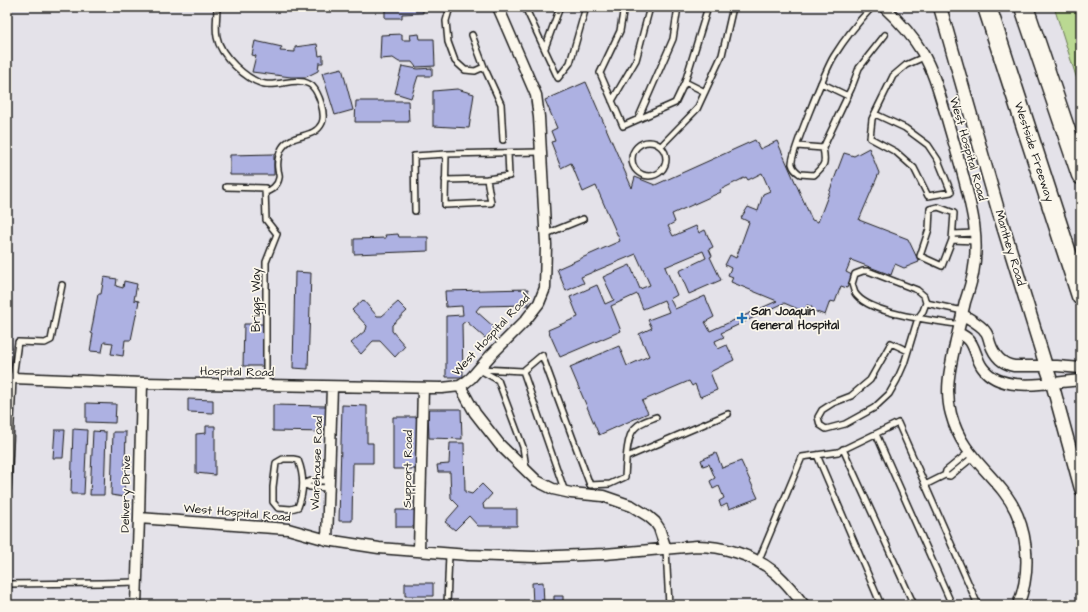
<svg xmlns="http://www.w3.org/2000/svg" width="1088" height="612" viewBox="0 0 1088 612" font-family="'Architects Daughter',sans-serif">
	<style>
		.green { fill: #bad992; stroke: #6b7a57 }
		.building { fill: #adb1e2; stroke: #1c1c1c; fill-rule: evenodd }
		.lines { fill: none; stroke-linecap: round; stroke-linejoin: round }
		.service-casing { stroke: #1c1c1c; stroke-width: 8 }
		.minor-casing { stroke: #1c1c1c; stroke-width: 13 }
		.tertiary-casing { stroke: #1c1c1c; stroke-width: 15 }
		.motorway-casing { stroke: #1c1c1c; stroke-width: 21 }
		.service { stroke: #fbf7ec; stroke-width: 5 }
		.minor { stroke: #fbf7ec; stroke-width: 10 }
		.tertiary { stroke: #fbf7ec; stroke-width: 12 }
		.motorway { stroke: #fbf7ec; stroke-width: 18 }
		.poi-dot { fill: #1f6fb2; stroke: #fbf7ec; stroke-width: 1.5 }
		.labels { text-anchor: middle; dominant-baseline: central; stroke-width: 3.5; stroke-linejoin: round; paint-order: stroke }
		.street-label { font-size: 12px; fill: #1c1c1c; stroke: #fbf7ec }
		.poi-label { font-size: 12px; font-weight: bold; fill: #1c1c1c; stroke: #fbf7ec; text-anchor: start }
	</style>
	<rect width="100%" height="100%" fill="#e4e2e9"/>
	<filter id="ink" filterUnits="userSpaceOnUse"><feTurbulence type="fractalNoise" baseFrequency=".025" numOctaves="2"/><feDisplacementMap in="SourceGraphic" scale="8" xChannelSelector="R" yChannelSelector="G"/><feConvolveMatrix kernelMatrix="1 2 1 2 8 2 1 2 1" color-interpolation-filters="sRGB"/></filter>
	<g filter="url(#ink)">
		<!-- green -->
		<path class="green" d="M1054 7H1081V92Z"/>
		<!-- building -->
		<path class="building" d="M354 7H368V9L362 10Z
			M385 7H423V13L402 14V18H385Z
			M402 34V40H411L410 35 419 34 420 39H434L435 66 416 67 412 62H399L393 58 380 59 381 35Z
			M255 41 282 47 280 51 295 52V47L317 44 319 56 323 55V63H319L318 71 306 77H291L252 72 256 56 252 55Z
			M402 66 418 69 432 68V76H418L411 98 395 93Z
			M342 68 353 110 335 115 322 73Z
			M586 82 632 188 635 177 655 185 755 140 760 149 777 141 812 220 818 222 844 153 854 156 869 148 879 173 859 220 908 239 919 262 904 268 895 264 891 275 851 260 846 272 852 275 847 288 841 286 835 302 830 301 825 315 811 310 812 307 807 305 805 312 784 303 721 333 724 337 715 341 718 349 727 345 734 360 710 372 717 390 700 397 695 384 692 386 689 381 642 401 648 413 599 435 570 367 619 346 627 366 649 356 639 334 652 328 648 320 669 312 664 300 643 309 637 294 611 306 621 331 560 357 548 330 578 317 570 297 597 285 605 304 614 300 603 277 630 265 640 289 650 285 636 254 581 277 584 283 566 291 557 269 620 241 596 186 583 192 571 163 561 168 551 142 555 141 551 131 557 128 545 100ZM762 173 770 191 763 194 758 211 748 207 741 218 749 222 736 258 730 255 725 265 731 268 728 275 733 277 731 282 777 301 710 331 705 322 714 317 705 296 675 309 670 299 677 295 665 267 703 251 706 258 679 271 689 294 721 280 710 257 712 256 709 249 713 247 705 230 699 233 696 226 673 236 668 226 675 222 672 214 721 192 720 190 746 177 748 180Z
			M457 89 474 94 469 128 433 126V91Z
			M356 101H408L409 122H355Z
			M274 154V175H230V155Z
			M398 234 399 237H428V251L354 254V239L386 238 385 235Z
			M295 272 311 273 308 369 293 368Z
			M104 277 117 279 116 286 123 288 124 281 137 284 134 300 139 301 131 340H125L123 356 111 354 113 343 104 342 102 352 90 351 93 334 91 333 98 294H101Z
			M528 289 529 305 480 306 476 311 495 328 485 338 466 321 462 324 463 377H446V316L463 315 462 306 446 307 445 291Z
			M363 300 377 316H382L398 302 407 311 392 325V331L405 346 395 357 380 341H373L361 354 351 343 366 330 367 326 352 310Z
			M244 324H265L264 366H243Z
			M188 399 213 400V413L188 412Z
			M86 403 116 404 115 423 86 422Z
			M273 405 326 406V432L273 431Z
			M342 405 367 406V443H373V463H353L352 521H339Z
			M428 409H461L462 439 429 438Z
			M393 417H418V469H393Z
			M206 426H215V475L196 473V434L206 433Z
			M73 429 87 430 84 494H71Z
			M55 430H65L63 458H53Z
			M93 431 106 432 104 495H90Z
			M113 432H126L124 497 111 495Z
			M450 443H464L465 492 472 494 482 484 492 494 483 504 484 509H517V526H478L469 516 455 530 445 522 459 506 451 498 450 472H438L437 465 449 464Z
			M716 453 722 468 741 461 758 498 729 509 727 504 721 507 719 501 724 498 719 486 713 489 710 481 715 478 709 464 703 466 701 460Z
			M396 510H417V527H396Z
			M543 582 544 605H533L532 583Z
			M405 583H433V596H405Z
			M554 596H563V604H554Z"/>
		<g class="lines">
			<defs>
				<path id="service" d="M217 7C217 17 215 28 217 37 220 55 247 81 265 84 278 86 292 79 304 82 307 83 310 84 312 86 319 93 326 114 322 123 314 140 292 132 282 148 279 154 277 163 278 169 278 172 280 175 279 178 278 185 271 191 265 192
					M450 7 446 21 448 42 455 61 465 70 475 71 484 67
					M525 7 558 78 570 63 586 7
					M624 7 620 31 600 73 623 126 675 103 685 82 705 92
					M472 35 484 67 501 104 503 140
					M545 48 560 7
					M685 82 708 7
					M821 83 848 96
					M612 101 636 60 650 7
					M875 114 905 128 928 145 938 160 951 192 928 196 914 168 896 152 870 138 872 119 893 76 906 65 924 57
					M638 119 673 39 678 7
					M632 159a17 17 0 1 1 34 0a17 17 0 1 1-34 0Z
					M661 146 697 109 722 55 733 7
					M797 146 823 148C826 163 825 165 814 175L800 174C797 172 793 168 792 164 790 156 827 67 834 56 844 40 859 21 872 7
					M823 148 851 89 859 68 885 35
					M508 153 509 176 487 179 491 203 445 205 446 154 541 152
					M445 180 487 179
					M226 187 265 188 266 220 277 234 266 262V385
					M938 207 954 213 952 240 942 266 920 256 929 229 930 209Z
					M415 211 414 156 446 154
					M546 234 583 219
					M953 234 975 233
					M952 240 975 241
					M926 303 963 311
					M908 351 891 343 870 380 851 396 833 403 822 410 818 417 820 425 826 429 845 424 874 408 889 394 897 380 904 364 918 318 923 311 926 303 924 296 917 290 868 271H863L855 274 852 284C853 287 854 291 855 293 869 315 935 320 960 325
					M480 369 523 371 565 492
					M480 370 498 380 523 447 526 468
					M523 371 542 355 590 485 610 484 625 477C626 464 626 438 634 429 640 422 648 420 656 417
					M876 434 952 605
					M843 449 914 605
					M817 455 881 605
					M627 457 728 414
					M283 459H293L298 460C304 475 304 492 298 507L291 509 278 508 273 502V487L276 463Z
					M945 475 946 471 969 452
					M303 484 310 487 329 488
					M303 484 311 481H329
					M925 485 945 475 950 476 973 457
					M8 488 13 378 18 342 45 343 51 340 62 285
					M666 549 669 605
					M758 562 802 457 838 452 898 423 978 605
					M7 584 102 583 137 582
					M447 605 449 554"/>
				<path id="minor" d="M884 7C898 20 912 35 922 52 934 72 940 96 947 119 952 137 958 156 963 175 972 209 980 238 973 274 971 284 968 293 965 302 962 315 959 328 956 340 951 364 944 389 951 414 960 449 982 465 1003 491 1028 522 1033 568 1018 605
					M962 314C969 319 980 324 985 331 988 334 989 340 990 343 994 355 1002 364 1014 366H1057L1081 368
					M958 332C961 335 965 336 968 339 975 345 976 359 982 367 1001 395 1052 382 1081 380
					M13 378 142 383 442 388 460 386 466 382 471 378 491 355 525 321 539 303 545 288 546 245 539 117 536 95 498 7
					M460 386 475 413 500 445 537 481 553 489 571 493 603 496 632 506 648 516 655 522 659 528 666 549
					M139 518 288 529 327 540 379 548 468 555 534 557 605 554 697 546C722 546 753 555 773 571 785 580 794 593 804 605
					M327 540 332 387
					M419 551 423 388
					M136 605 139 518 142 383"/>
				<path id="tertiary" d="M940 7 998 210 1046 366 1052 383 1081 489"/>
				<path id="motorway" d="M987 7 1081 296
					M1024 7 1081 175"/>
			</defs>
			<!-- service casing -->
			<use href="#service" class="service-casing"/>
			<!-- minor casing -->
			<use href="#minor" class="minor-casing"/>
			<!-- tertiary casing -->
			<use href="#tertiary" class="tertiary-casing"/>
			<!-- motorway casing -->
			<use href="#motorway" class="motorway-casing"/>
			<!-- service -->
			<use href="#service" class="service"/>
			<!-- minor -->
			<use href="#minor" class="minor"/>
			<!-- tertiary -->
			<use href="#tertiary" class="tertiary"/>
			<!-- motorway -->
			<use href="#motorway" class="motorway"/>
		</g>
	</g>
	<!-- markers -->
	<path class="poi-dot" d="M740 312h4v4h4v4h-4v4h-4v-4h-4v-4h4z"/>
	<g class="labels">
		<!-- street labels -->
		<g class="street-label">
			<text transform="translate(968 149) rotate(74)">West Hospital Road</text>
			<text transform="translate(1034 152) rotate(72)">Westside Freeway</text>
			<text transform="translate(1010 248) rotate(73)">Manthey Road</text>
			<text transform="translate(256 300) rotate(-90)">Briggs Way</text>
			<text transform="translate(491 335) rotate(-47)">West Hospital Road</text>
			<text transform="translate(237 372) rotate(1)">Hospital Road</text>
			<text transform="translate(317 463) rotate(-88)">Warehouse Road</text>
			<text transform="translate(408 469) rotate(-89)">Support Road</text>
			<text transform="translate(126 494) rotate(-89)">Delivery Drive</text>
			<text transform="translate(237 513) rotate(5)">West Hospital Road</text>
		</g>
		<!-- poi labels -->
		<g class="poi-label">
			<text x="751" y="311">San Joaquin<tspan x="751" dy="14">General Hospital</tspan></text>
		</g>
	</g>
	<!-- margin -->
	<rect width="1088" height="612" fill="none" stroke="#fbf7ec" stroke-width="24"/>
	<rect x="12" y="12" width="1064" height="588" fill="none" stroke="#1c1c1c" stroke-width="1.5" filter="url(#ink)"/>
</svg>
